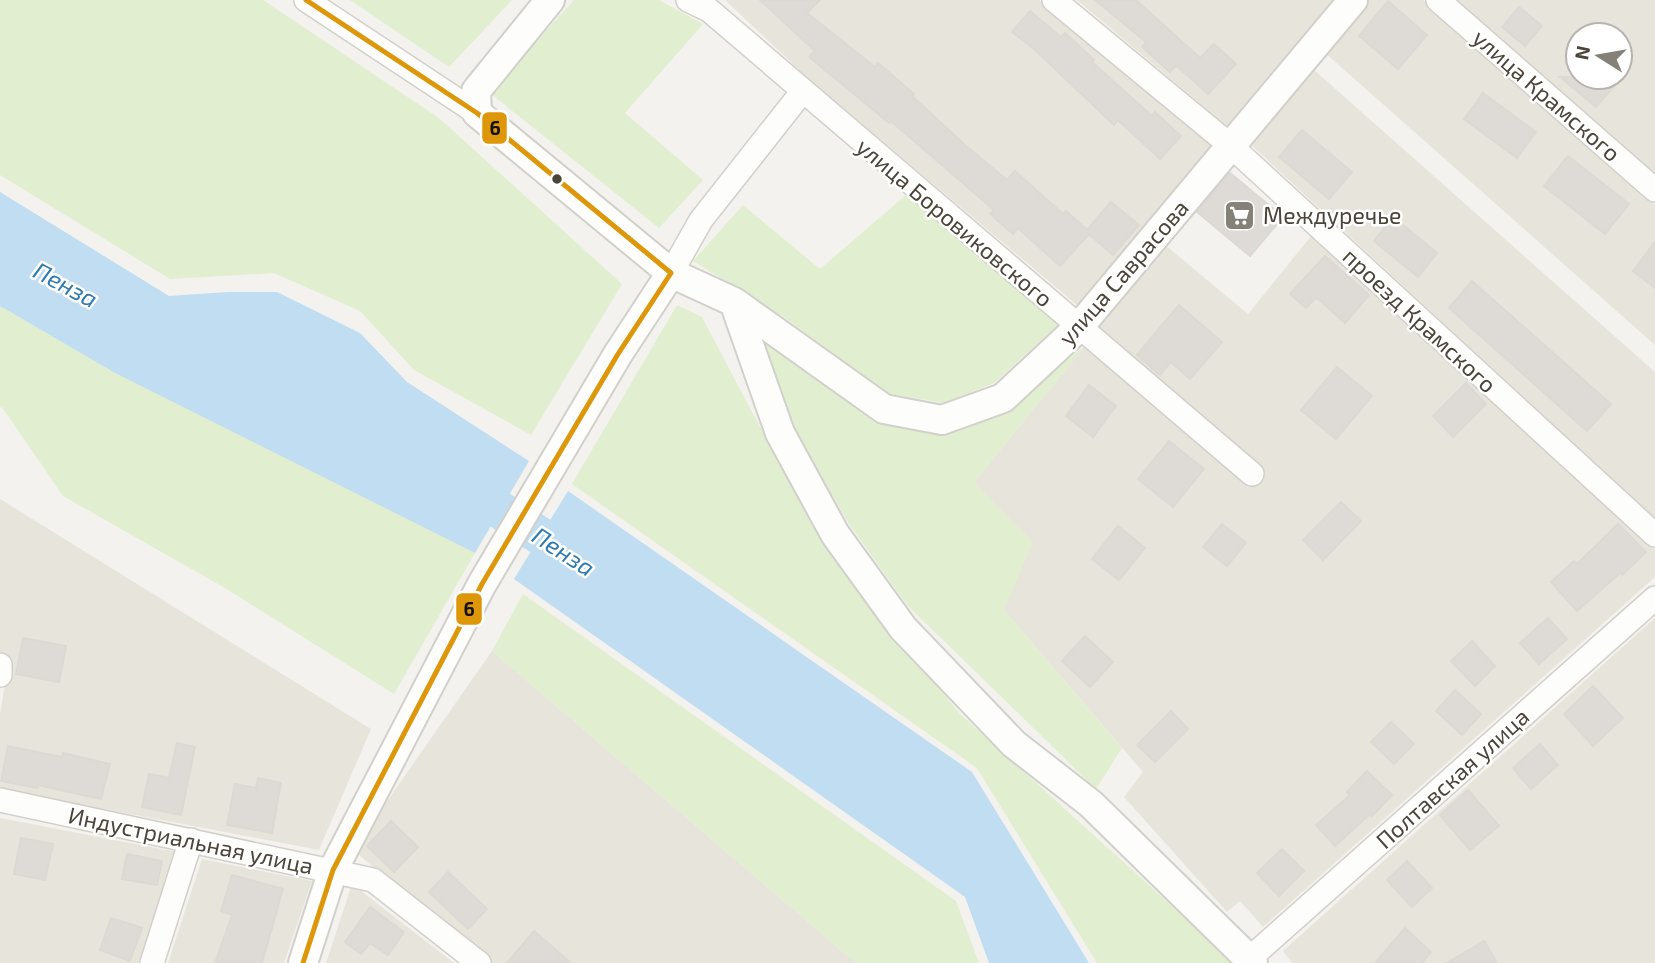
<svg xmlns="http://www.w3.org/2000/svg" width="1655" height="963" viewBox="0 0 1655 963" font-family="'Exo 2',sans-serif">
	<style>
		.residential { fill: #e7e4dc; fill-rule: evenodd }
		.green { fill: #e1eecf }
		.water { fill: #c0ddf1 }
		.lines { fill: none; stroke-linecap: round; stroke-linejoin: round }
		.river { stroke: #c0ddf1; stroke-width: 38 }
		.building { fill: #dedbd6; stroke: #dcd9d4; stroke-width: 2 }
		.minor-casing { stroke: #d2d0cb; stroke-width: 26 }
		.tertiary-casing { stroke: #d2d0cb; stroke-width: 32 }
		.minor { stroke: #fdfdfc; stroke-width: 23 }
		.tertiary { stroke: #fdfdfc; stroke-width: 28 }
		.bus-1-casing { stroke: #fff; stroke-width: 10 }
		.bus-1 { stroke: #dd9709; stroke-width: 5 }
		.bus-dot { fill: #4b4439; stroke: #fff; stroke-width: 2.5 }
		.labels { text-anchor: middle; dominant-baseline: central; stroke-width: 5; stroke-linejoin: round; paint-order: stroke }
		.street-label { font-size: 23px; fill: #4b4439; stroke: #fff }
		.poi-label { font-size: 23px; fill: #4b4439; stroke: #fff; text-anchor: start }
		.water-label { font-size: 24px; font-style: italic; fill: #2e7ab2; stroke: #fff }
		.line-badge { stroke: #fff; stroke-width: 2.5 }
		.pale-badge-label { font-size: 19px; text-anchor: middle; font-weight: bold; fill: #111 }
	</style>
	<rect width="100%" height="100%" fill="#f4f2ee"/>
	<!-- residential -->
	<path class="residential" d="M725 0H1039L1214 144 1077 305 811 81Z
		M1077 0H1333L1227 126Z
		M1367 0H1423L1655 205V345L1324 52Z
		M1456 0H1655V174ZM1578 35H1620V77H1578Z
		M1313 69 1655 372V519L1249 143Z
		M1312 235 1655 550V577L1263 927 1240 901 1227 912 1124 797 1143 772 1004 610 974 482 1085 346 1253 485 1263 471 1094 328 1164 244 1248 314Z
		M0 499 371 729 319 850 0 789V714L9 661 0 659Z
		M1655 618V963H1292L1283 951Z
		M492 651 856 963H488L353 850Z
		M0 818 177 852 142 963H0Z
		M202 859 312 881 284 963H168Z
		M352 884 454 963H326Z"/>
	<!-- green -->
	<path class="green" d="M0 0H263L439 118 622 284 531 435 414 370 360 311 274 273 170 279 0 175Z
		M350 0H512L449 67Z
		M574 0H659L703 24 625 113 703 180 659 228 490 93Z
		M906 195 1060 323 994 383 944 403 886 393 784 317 693 261 743 205 820 269Z
		M677 305 702 317 753 414 824 542 960 714 1235 963H1097L977 768 572 484Z
		M0 306 115 373 475 553 394 694 225 588 63 496 2 407 0 408Z
		M760 333 874 422 931 434 1006 407 1085 346 974 482 1033 542 1004 610 1122 748 1096 789 907 605 849 524 796 432Z
		M523 594 956 901 979 963H856L492 651Z"/>
	<!-- water -->
	<path class="water" d="M0 192 169 296 228 292H277L360 333 407 382 529 461 475 553 115 373 0 306Z
		M568 491 972 772 1089 963H989L965 897 514 579Z"/>
	<g class="lines">
		<!-- river -->
		<path class="river" d="M455 481 584 564"/>
	</g>
	<!-- building -->
	<path class="building" d="M760 0H820L807 13 875 67 878 63 914 94 912 96 966 146 1007 180 1015 171 1063 214 1066 211 1087 230 1111 202 1139 225 1113 255 1089 234 1060 266 1018 228 1013 234 990 214 994 210 891 121 889 123 809 57 815 51Z
		M1095 0H1136L1200 58 1214 44 1236 64 1208 94 1176 65 1170 72 1142 47 1146 42Z
		M1388 1 1427 35 1398 69 1359 36Z
		M1519 7 1542 26 1525 46 1502 27Z
		M1030 11 1061 37 1065 33 1094 60 1092 62 1152 116 1155 112 1181 136 1160 159 1118 120 1114 125 1033 48 1012 32Z
		M1560 77H1622L1596 107Z
		M1483 93 1536 132 1517 158 1464 119Z
		M1302 130 1352 172 1329 199 1279 157Z
		M1568 156 1629 204 1605 234 1544 186Z
		M1230 173 1283 217 1250 256 1197 212Z
		M1393 217 1437 253 1418 277 1374 241Z
		M1655 242V288L1633 271Z
		M1325 256 1369 295 1345 323 1316 297 1306 308 1290 294Z
		M1472 281 1611 404 1587 431 1449 308Z
		M1179 305 1222 342 1190 379 1171 362 1160 375 1137 355Z
		M1337 367 1372 396 1336 439 1301 410Z
		M1466 383 1486 404 1453 437 1433 416Z
		M1089 385 1116 406 1093 437 1066 416Z
		M1169 441 1204 469 1173 507 1138 479Z
		M1341 502 1361 521 1323 560 1303 540Z
		M1222 524 1246 543 1227 566 1203 547Z
		M1618 524 1646 552 1622 575 1620 573 1577 611 1551 582 1574 561 1577 564Z
		M1118 526 1145 548 1119 580 1092 559Z
		M1548 618 1567 639 1539 664 1520 643Z
		M1085 636 1113 662 1090 687 1062 661Z
		M23 638 66 646 59 682 16 674Z
		M1472 641 1495 666 1475 686 1451 661Z
		M1593 686 1623 718 1593 746 1564 714Z
		M1455 690 1481 714 1462 735 1436 711Z
		M1171 711 1188 729 1155 762 1137 745Z
		M1391 722 1414 744 1394 764 1371 742Z
		M177 743 195 747 181 815 142 807 149 774 169 778Z
		M1540 744 1558 765 1531 789 1513 768Z
		M8 746 62 757 63 753 110 764 101 799 38 785 37 788 1 781Z
		M1367 771 1392 795 1372 816 1370 814 1335 846 1316 825 1350 795 1347 792Z
		M258 778 281 783 272 833 227 825 235 784 256 788Z
		M1468 790 1499 826 1470 850 1440 815Z
		M391 821 418 847 394 872 367 846Z
		M21 838 53 844 45 880 14 874Z
		M1282 849 1304 871 1279 896 1257 873Z
		M127 854 162 861 157 885 122 879Z
		M1407 861 1432 888 1412 907 1387 880Z
		M448 872 487 909 468 929 429 892Z
		M232 875 283 889 262 963H215L232 915 221 911Z
		M370 907 404 932 388 955 370 943 361 954 345 942Z
		M111 918 142 928 130 961 100 950Z
		M1405 928 1431 952 1422 963H1375Z
		M534 931 571 963H507Z
		M1484 941 1497 963H1447Z"/>
	<g class="lines">
		<defs>
			<path id="minor" d="M306 0 477 113
				M688 0 709 10 1252 474
				M1054 0 1231 146 1655 535
				M1438 0 1655 190
				M671 273 701 220 802 92
				M0 665V675
				M0 800 373 880 479 963
				M1249 959 1655 598
				M152 963 191 840"/>
			<path id="tertiary" d="M550 0 476 91 477 113 671 273 734 302 780 433 835 534 903 628 1014 744 1091 804 1253 963
				M734 302 884 409 942 420 1003 398 1079 327 1353 0
				M303 963 333 870 482 584 618 354 671 273"/>
		</defs>
		<!-- minor casing -->
		<use href="#minor" class="minor-casing"/>
		<!-- tertiary casing -->
		<use href="#tertiary" class="tertiary-casing"/>
		<!-- minor -->
		<use href="#minor" class="minor"/>
		<!-- tertiary -->
		<use href="#tertiary" class="tertiary"/>
		<defs>
			<path id="bus-1" d="M306 0 477 113 671 273
				M303 963 333 870 482 584 618 354 671 273"/>
		</defs>
		<!-- bus-1 casing -->
		<use href="#bus-1" class="bus-1-casing"/>
		<!-- bus-1 -->
		<use href="#bus-1" class="bus-1"/>
	</g>
	<!-- icons -->
	<defs>
		<symbol id="supermarket-square" viewBox="-11 -11 22 22"><rect x="-9" y="-9" width="18" height="18" rx="4" fill="#868178" stroke="#fff"/><path d="M-6-5.5h2.5l.6 2H6L4.5 2H-2.5L-4.4-4H-6ZM-1.5 3.2a1.3 1.3 0 1 0 .1 0ZM3 3.2a1.3 1.3 0 1 0 .1 0Z" fill="#fff"/></symbol>
	</defs>
	<g fill-rule="evenodd">
		<use href="#supermarket-square" x="1222" y="198" width="35" height="35"/>
	</g>
	<!-- markers -->
	<circle class="bus-dot" cx="557" cy="179" r="6"/>
	<g class="labels">
		<!-- street labels -->
		<g class="street-label">
			<text transform="translate(1547 95) rotate(41)">улица Крамского</text>
			<text transform="translate(955 222) rotate(40)">улица Боровиковского</text>
			<text transform="translate(1123 272) rotate(-49)">улица Саврасова</text>
			<text transform="translate(1420 320) rotate(43)">проезд Крамского</text>
			<text transform="translate(1452 778) rotate(-42)">Полтавская улица</text>
			<text transform="translate(191 840) rotate(12)">Индустриальная улица</text>
		</g>
		<!-- poi labels -->
		<g class="poi-label">
			<text x="1263" y="215">Междуречье</text>
		</g>
		<!-- water labels -->
		<g class="water-label">
			<text transform="translate(66 284) rotate(28)">Пенза</text>
			<text transform="translate(564 551) rotate(33)">Пенза</text>
		</g>
	</g>
	<g class="line-badge">
		<rect x="481" y="111" width="27" height="34" rx="7" fill="#dd9709"/>
		<rect x="455" y="592" width="28" height="34" rx="7" fill="#dd9709"/>
	</g>
	<g class="pale-badge-label">
		<text x="495" y="135">6</text>
		<text x="469" y="616">6</text>
	</g>
	<!-- north arrow -->
	<g transform="translate(1599 56) rotate(281)"><circle r="33" fill="#ffffff" stroke="#b7b4b0" stroke-width="2"/>
	<path d="M0-5L12 26L0 18L-12 26Z" fill="#868178"/>
	<text y="-10" font-size="19" font-weight="bold" text-anchor="middle" fill="#4b4439">N</text>
	</g>
</svg>
